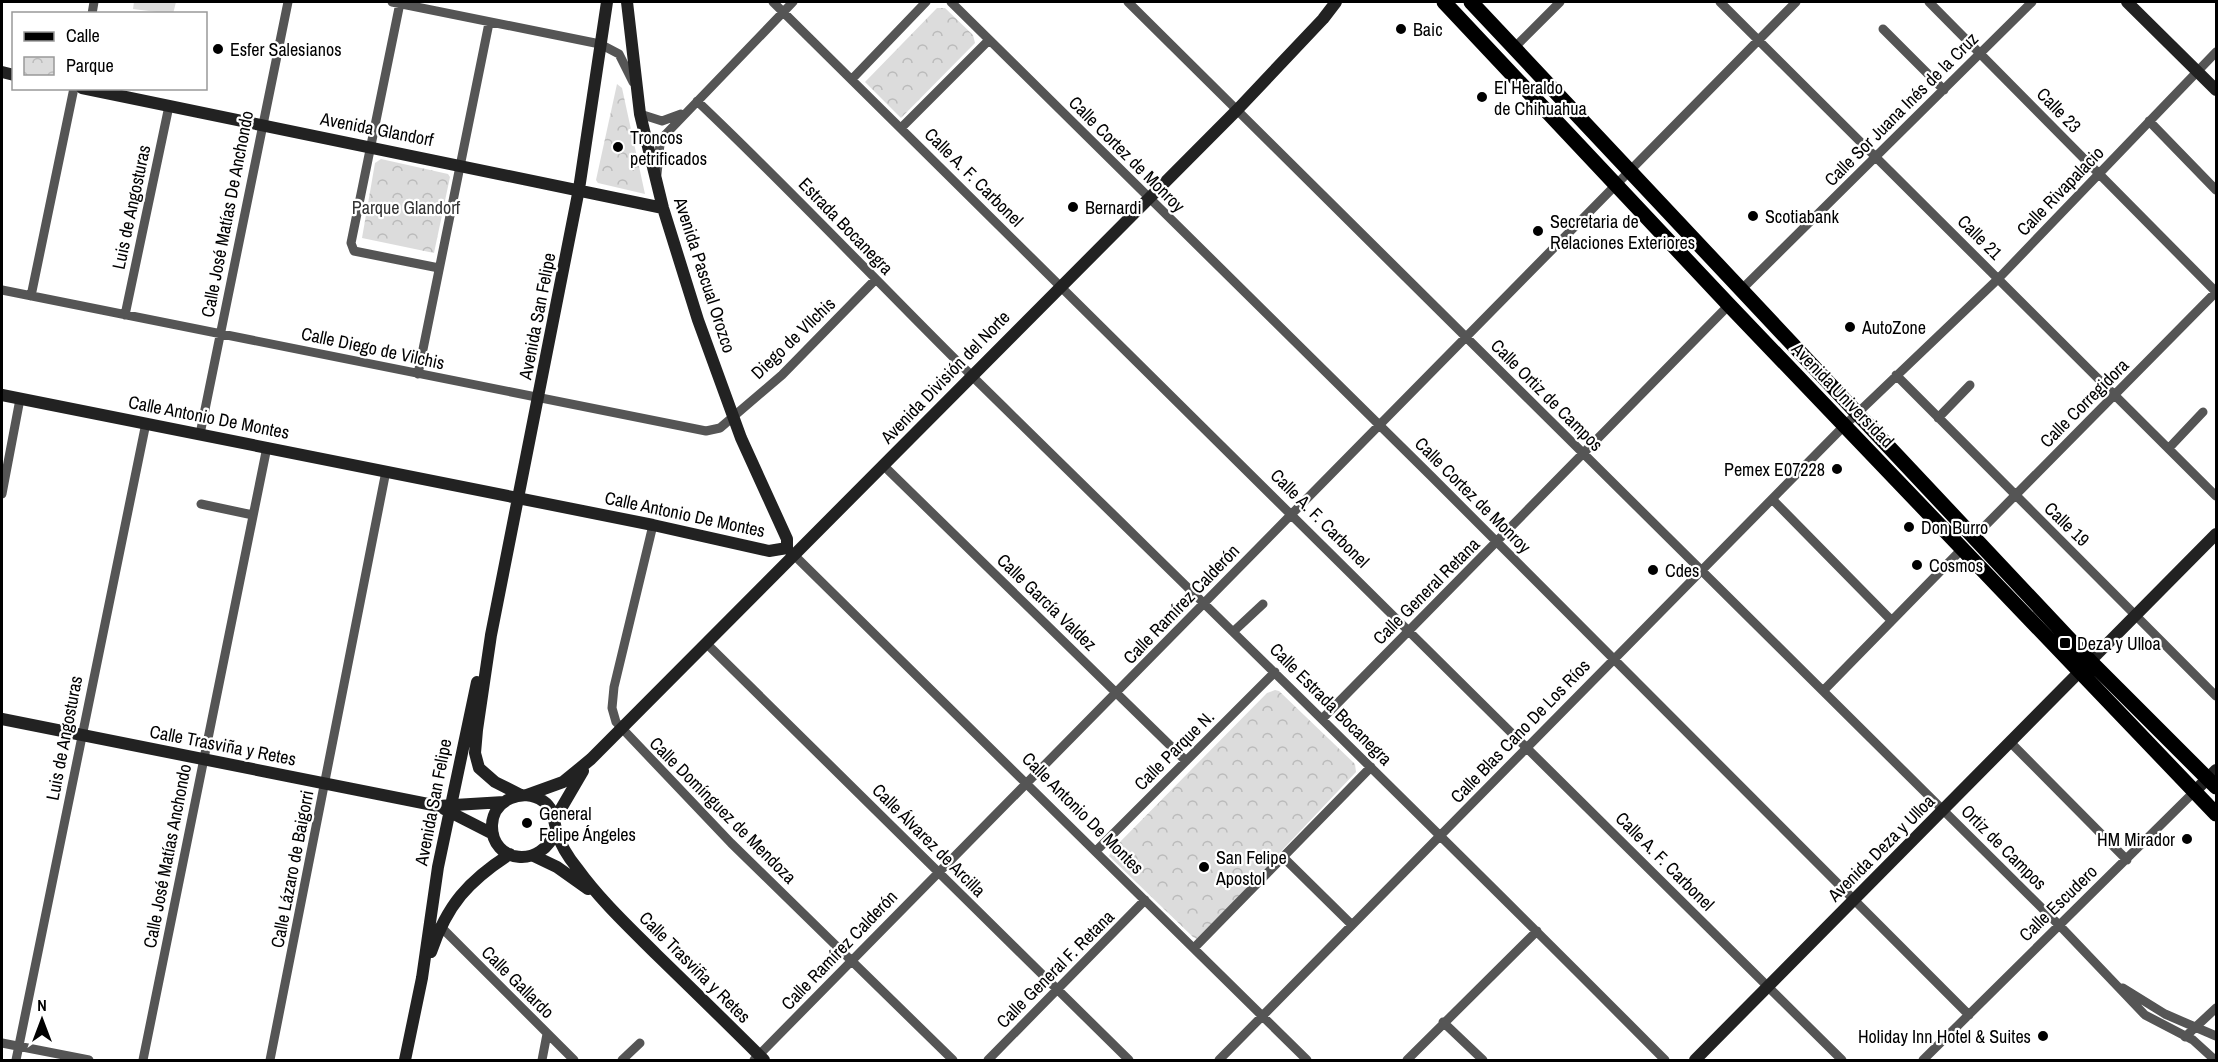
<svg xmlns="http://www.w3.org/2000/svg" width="2218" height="1062" viewBox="0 0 2218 1062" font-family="'Archivo Narrow',sans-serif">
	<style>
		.park { fill: url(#park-crowns) }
		.pitch { fill: #dcdcdc }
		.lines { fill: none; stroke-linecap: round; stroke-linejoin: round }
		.street { stroke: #555; stroke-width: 9 }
		.secondary { stroke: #222; stroke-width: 12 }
		.primary { stroke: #000; stroke-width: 15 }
		.poi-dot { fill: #000; stroke: #fff; stroke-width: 2 }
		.labels { text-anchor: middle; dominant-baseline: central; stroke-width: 4.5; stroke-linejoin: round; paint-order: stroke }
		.poi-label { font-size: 18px; fill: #000; stroke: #fff; text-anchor: start }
		.street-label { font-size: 18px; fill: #000; stroke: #fff }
		.park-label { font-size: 18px; fill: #333; stroke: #fff }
	</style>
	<defs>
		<pattern id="park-crowns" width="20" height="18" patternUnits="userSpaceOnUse" patternTransform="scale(1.5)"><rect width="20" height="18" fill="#dcdcdc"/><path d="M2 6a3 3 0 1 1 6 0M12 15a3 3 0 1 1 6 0" fill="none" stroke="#bbb"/></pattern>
	</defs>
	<rect width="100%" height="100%" fill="#fff"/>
	<!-- park -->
	<path class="park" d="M937 8H945L973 35 975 43 901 118 865 82Z
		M617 84 622 88 645 194 598 183 596 180Z
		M381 159 448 174 450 177 434 253 362 238 375 163Z
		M1275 690 1279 691 1355 764 1356 772 1201 936 1197 939 1193 937 1109 856 1114 848 1267 693Z"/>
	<!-- pitch -->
	<path class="pitch" d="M134 2H176L173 14 133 9Z"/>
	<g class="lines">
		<!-- street -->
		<path class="street" d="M392 2 600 44 619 54 633 82
			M773 2 1842 1060
			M951 2 1432 477 1969 1015
			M1128 2 2061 927 2145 1015 2193 1040 2215 1060
			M1720 2 2216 496
			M1929 2 2216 292
			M400 3 351 243 354 251 439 268
			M92 14 94 2
			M1883 29 1944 90
			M1515 47 1560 2
			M852 79 926 2
			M697 101C791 190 880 285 973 377 1204 604 1437 830 1665 1060
			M640 114 662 121 681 114
			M2149 121 2216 190
			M901 128 989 40
			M657 174 660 144 664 136 793 2
			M1742 289 2032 2
			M2 290 706 431 720 428 782 375 875 280
			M31 296 74 88
			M125 315 169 106
			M418 374 489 23
			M1896 375 2216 696
			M1938 418 1970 385
			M200 434 288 2
			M2169 448 2203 412
			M884 466 1186 761
			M2 494 20 399
			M1772 499 1891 620
			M201 504 253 515
			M653 525 614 687 612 708 616 722 731 843 953 1060
			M1974 537 2216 292
			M794 555 1307 1060
			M1234 631 1263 604
			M707 644 1129 1060
			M1823 691 1963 548
			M1322 719 1729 305
			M2011 743 2127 860
			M1096 851 1275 672
			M1283 857 1352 925
			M440 926 574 1060
			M1194 948 1371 767
			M2123 988 2165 1014 2216 1036
			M1443 1022 1483 1060
			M2185 1037 2216 1008
			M2 1043 89 1060
			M16 1060 146 423
			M143 1060 267 447
			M270 1060 386 471
			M542 1060 547 1034
			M622 1060 640 1043
			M754 1060 1796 2
			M988 1060 1145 900
			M1219 1060 1845 425 1998 279 2216 52
			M1407 1060 1537 931
			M1923 1060 2195 791"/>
		<!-- secondary -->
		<path class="secondary" d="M627 2 640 114 663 208 698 320 741 438 787 539V548
			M2127 2 2216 90
			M2 72 14 75
			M82 88 663 208
			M2 395 653 525 769 551 787 548
			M2 719 438 806 504 802
			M2195 791 2216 770
			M521 795 495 782 479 768 475 753 477 730 491 635 579 189 607 2
			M527 795 563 782 591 759 1237 110 1323 19 1336 2
			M444 809 493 834
			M555 819 583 771
			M556 830C542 870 491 863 492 825 493 800 523 787 543 801 555 809 553 820 557 833 561 846 568 857 577 868 600 900 629 927 657 955 693 990 729 1025 764 1060
			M534 856 557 867 588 889
			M431 952C447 905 468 881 510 854
			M405 1060 422 978 438 867 477 682
			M1695 1060 2216 534"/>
		<!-- primary -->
		<path class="primary" d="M1444 2 1729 305 2216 814
			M1471 2 2090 661 2216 787"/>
	</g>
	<!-- markers -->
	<g class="poi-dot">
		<circle cx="1401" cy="29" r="6"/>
		<circle cx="218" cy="49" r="6"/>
		<circle cx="1482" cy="97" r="6"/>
		<circle cx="618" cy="147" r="6"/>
		<circle cx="1073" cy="207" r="6"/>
		<circle cx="1753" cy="216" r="6"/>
		<circle cx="1538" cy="231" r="6"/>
		<circle cx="1850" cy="327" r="6"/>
		<circle cx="1837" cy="469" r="6"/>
		<circle cx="1909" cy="527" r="6"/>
		<circle cx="1917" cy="565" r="6"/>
		<circle cx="1653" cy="570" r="6"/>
		<rect x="2059" y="637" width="12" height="12" rx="3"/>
		<circle cx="527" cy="823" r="6"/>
		<circle cx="2187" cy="839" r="6"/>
		<circle cx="1204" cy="867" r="6"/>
		<circle cx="2043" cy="1036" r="6"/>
	</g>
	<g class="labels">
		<!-- poi labels -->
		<g class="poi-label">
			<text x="1413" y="29">Baic</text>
			<text x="230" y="49">Esfer Salesianos</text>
			<text x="1494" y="87">El Heraldo<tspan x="1494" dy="21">de Chihuahua</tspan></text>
			<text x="630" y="137">Troncos<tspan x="630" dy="21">petrificados</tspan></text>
			<text x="1085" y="207">Bernardi</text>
			<text x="1765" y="216">Scotiabank</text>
			<text x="1550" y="221">Secretaria de<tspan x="1550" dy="21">Relaciones Exteriores</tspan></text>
			<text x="1862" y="327">AutoZone</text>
			<text x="1825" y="469" text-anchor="end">Pemex E07228</text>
			<text x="1921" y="527">Don Burro</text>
			<text x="1929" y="565">Cosmos</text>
			<text x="1665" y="570">Cdes</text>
			<text x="2077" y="643">Deza y Ulloa</text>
			<text x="539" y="813">General<tspan x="539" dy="21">Felipe Ángeles</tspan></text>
			<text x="2175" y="839" text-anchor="end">HM Mirador</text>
			<text x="1216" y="857">San Felipe<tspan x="1216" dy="21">Apostol</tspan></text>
			<text x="2031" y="1036" text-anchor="end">Holiday Inn Hotel &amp; Suites</text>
		</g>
		<!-- street labels -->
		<g class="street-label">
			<text transform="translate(1901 109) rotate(-45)">Calle Sor Juana Inés de la Cruz</text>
			<text transform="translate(2059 110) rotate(46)">Calle 23</text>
			<text transform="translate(377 129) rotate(11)">Avenida Glandorf</text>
			<text transform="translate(1127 154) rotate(45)">Calle Cortez de Monroy</text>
			<text transform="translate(974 177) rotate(45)">Calle A. F. Carbonel</text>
			<text transform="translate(2060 191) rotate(-46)">Calle Rivapalacio</text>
			<text transform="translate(131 207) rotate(-78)">Luis de Angosturas</text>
			<text transform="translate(227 214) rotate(-79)">Calle José Matías De Anchondo</text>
			<text transform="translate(846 226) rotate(46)">Estrada Bocanegra</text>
			<text transform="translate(1980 237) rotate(45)">Calle 21</text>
			<text transform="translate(705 275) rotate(72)">Avenida Pascual Orozco</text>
			<text transform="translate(537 316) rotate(-79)">Avenida San Felipe</text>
			<text transform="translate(793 338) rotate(-44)">Diego de VIlchis</text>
			<text transform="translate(373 348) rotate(12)">Calle Diego de Vilchis</text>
			<text transform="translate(945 377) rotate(-46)">Avenida División del Norte</text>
			<text transform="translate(1547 395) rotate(45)">Calle Ortiz de Campos</text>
			<text transform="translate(1843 395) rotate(46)">Avenida Universidad</text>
			<text transform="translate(2084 403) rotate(-45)">Calle Corregidora</text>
			<text transform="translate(209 417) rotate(11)">Calle Antonio De Montes</text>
			<text transform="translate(1473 495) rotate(45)">Calle Cortez de Monroy</text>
			<text transform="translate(685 514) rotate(12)">Calle Antonio De Montes</text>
			<text transform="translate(1320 518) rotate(45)">Calle A. F. Carbonel</text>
			<text transform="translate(2067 524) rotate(44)">Calle 19</text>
			<text transform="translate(1426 591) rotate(-45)">Calle General Retana</text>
			<text transform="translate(1047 602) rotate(44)">Calle García Valdez</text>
			<text transform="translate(1181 604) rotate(-46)">Calle Ramírez Calderón</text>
			<text transform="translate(1331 704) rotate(45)">Calle Estrada Bocanegra</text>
			<text transform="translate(1520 731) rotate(-46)">Calle Blas Cano De Los Ríos</text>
			<text transform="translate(64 738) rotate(-79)">Luis de Angosturas</text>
			<text transform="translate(223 745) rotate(11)">Calle Trasviña y Retes</text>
			<text transform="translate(1174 750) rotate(-45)">Calle Parque N.</text>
			<text transform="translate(433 802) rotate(-79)">Avenida San Felipe</text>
			<text transform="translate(723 810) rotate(45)">Calle Domínguez de Mendoza</text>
			<text transform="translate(1083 813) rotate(45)">Calle Antonio De Montes</text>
			<text transform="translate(929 840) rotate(45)">Calle Álvarez de Arcilla</text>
			<text transform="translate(2004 847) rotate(45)">Ortiz de Campos</text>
			<text transform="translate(1881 848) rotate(-45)">Avenida Deza y Ulloa</text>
			<text transform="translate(167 856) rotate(-79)">Calle José Matías Anchondo</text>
			<text transform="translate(1665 861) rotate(45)">Calle A. F. Carbonel</text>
			<text transform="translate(292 869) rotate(-79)">Calle Lázaro de Baigorri</text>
			<text transform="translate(2058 903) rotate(-44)">Calle Escudero</text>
			<text transform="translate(839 950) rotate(-46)">Calle Ramírez Calderón</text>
			<text transform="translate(695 967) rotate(45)">Calle Trasviña y Retes</text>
			<text transform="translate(1055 969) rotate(-45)">Calle General F. Retana</text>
			<text transform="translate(518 982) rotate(45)">Calle Gallardo</text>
		</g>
		<!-- park labels -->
		<g class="park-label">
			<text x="406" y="207">Parque Glandorf</text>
		</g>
	</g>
	<!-- border -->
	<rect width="2218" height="1062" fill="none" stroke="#000000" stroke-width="6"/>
	<!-- legend -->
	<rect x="12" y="12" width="195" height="78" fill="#ffffff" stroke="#999999" stroke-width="1.5"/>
	<rect x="24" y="32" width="30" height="9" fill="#000000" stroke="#999999" stroke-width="1.5"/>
	<text x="66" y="42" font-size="18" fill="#000000">Calle</text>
	<rect x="24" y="57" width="30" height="18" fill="url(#park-crowns)" stroke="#999999" stroke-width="1.5"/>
	<text x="66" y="72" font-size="18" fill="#000000">Parque</text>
	<!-- north arrow -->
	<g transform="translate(42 1020)" stroke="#ffffff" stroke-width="4.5" paint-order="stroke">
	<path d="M0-4.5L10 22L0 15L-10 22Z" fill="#000000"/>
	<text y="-9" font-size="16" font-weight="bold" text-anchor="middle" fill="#000000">N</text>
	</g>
</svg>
